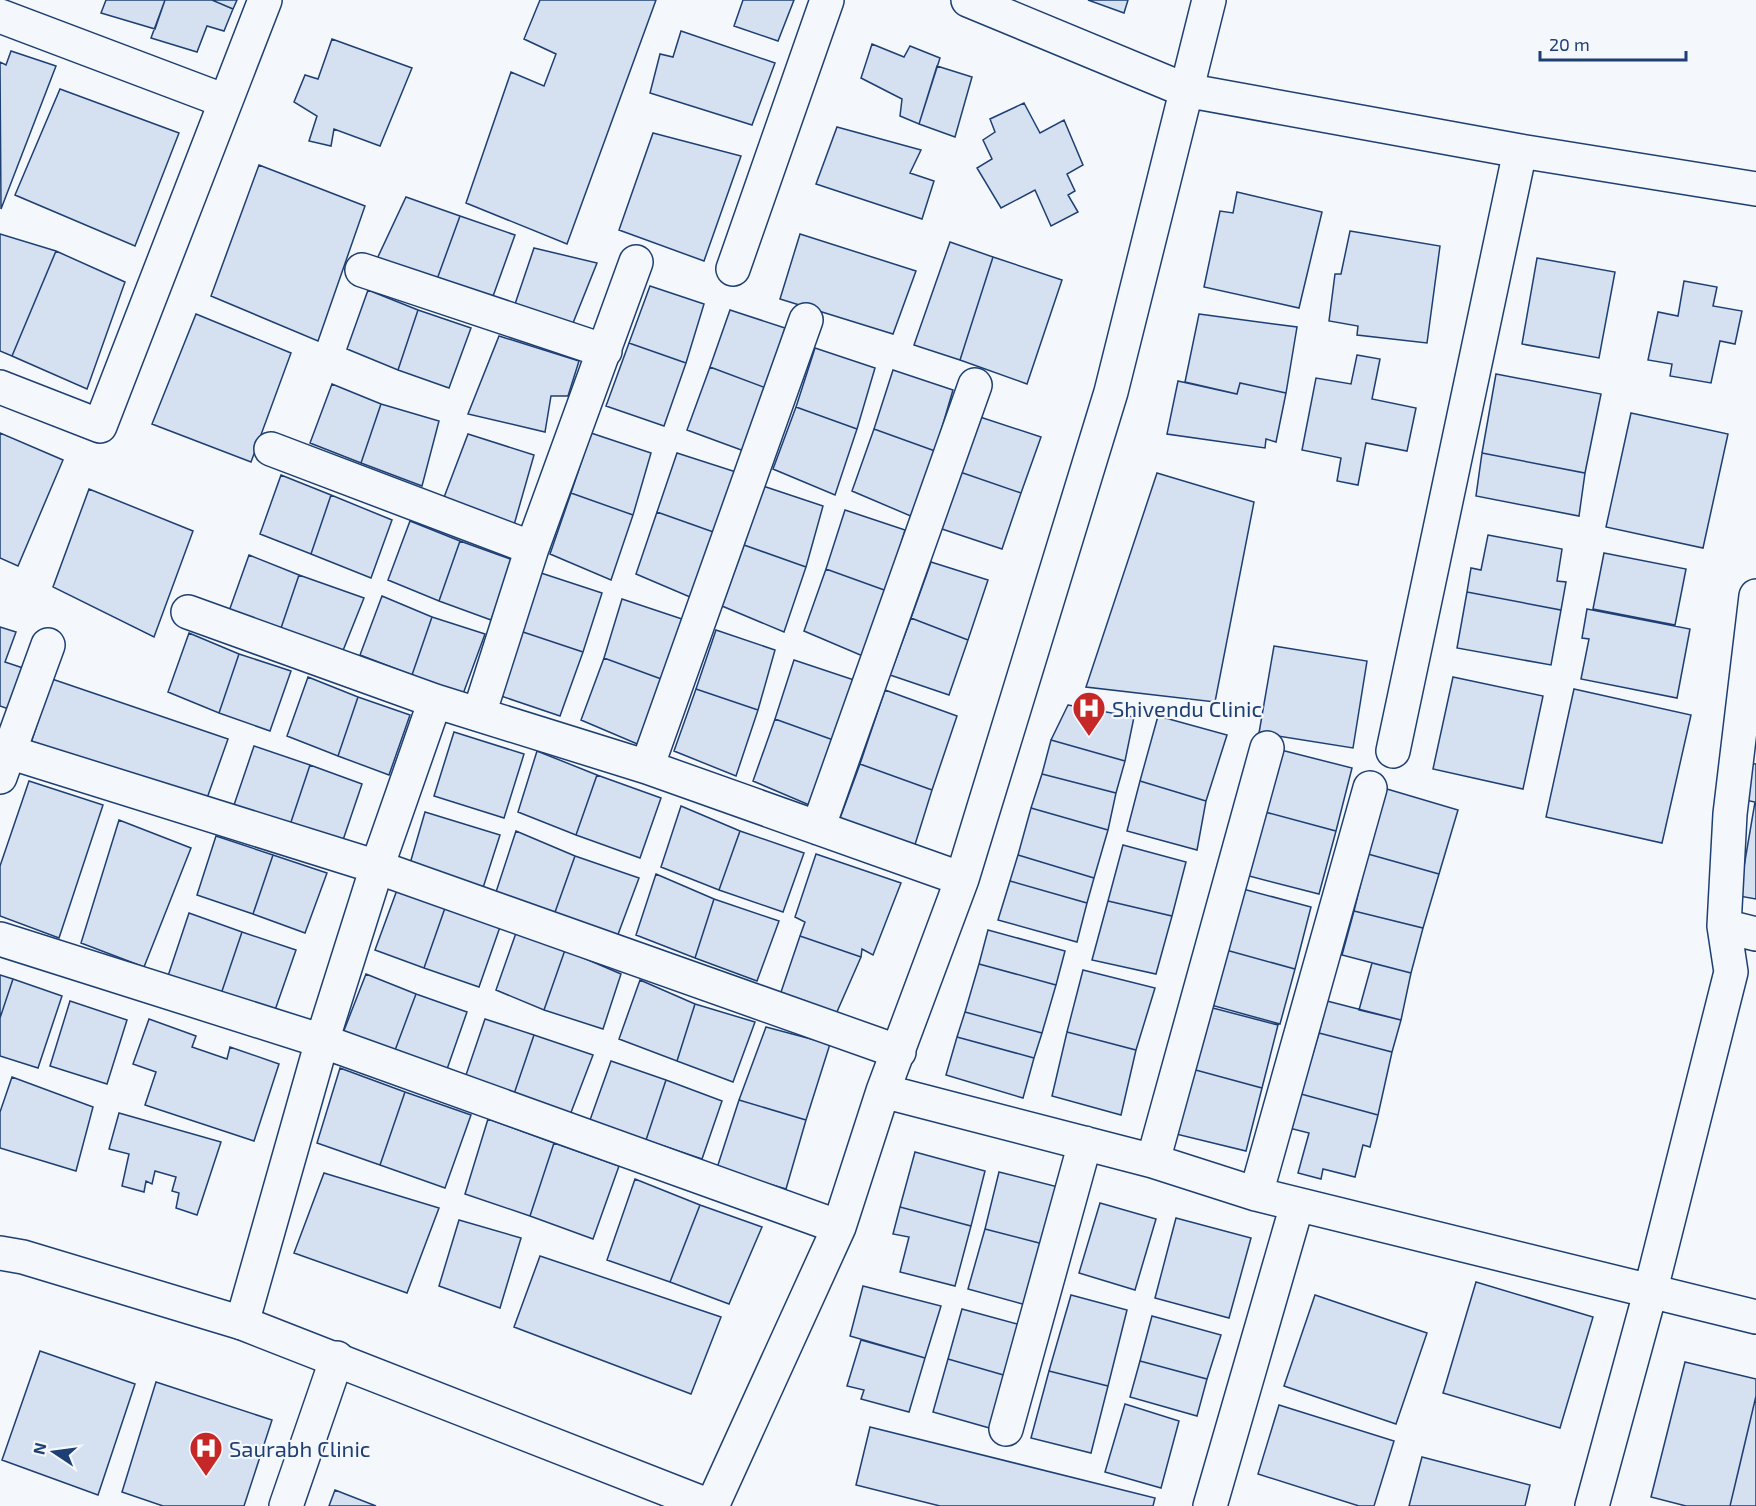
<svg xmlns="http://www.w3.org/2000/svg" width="1756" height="1506" viewBox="0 0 1756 1506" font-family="'Exo 2',sans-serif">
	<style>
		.building { fill: #d5e0f0; stroke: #1d3f73; stroke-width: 1.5 }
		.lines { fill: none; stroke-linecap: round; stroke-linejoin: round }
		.street-casing { stroke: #1d3f73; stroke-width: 36 }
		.secondary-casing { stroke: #1d3f73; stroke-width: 36 }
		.street { stroke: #f4f7fb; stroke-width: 33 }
		.secondary { stroke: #f4f7fb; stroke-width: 33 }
		.labels { text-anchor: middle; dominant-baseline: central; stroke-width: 4.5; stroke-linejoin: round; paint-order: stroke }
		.poi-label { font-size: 22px; fill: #1d3f73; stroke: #f4f7fb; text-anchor: start }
	</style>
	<rect width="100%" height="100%" fill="#f4f7fb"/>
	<!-- building -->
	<path class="building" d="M106 0H165L155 29 101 13Z
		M165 0H212L233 9 224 31 207 26 197 52 151 38Z
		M212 0H237L233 9Z
		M540 0H656L567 244 466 203 511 72 544 86 556 54 524 39Z
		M743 0H794L778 41 734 26Z
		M1088 0H1128L1124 13Z
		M681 31 775 63 752 125 650 93 660 54 673 57Z
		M332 39 412 68 380 146 334 129 331 146 309 141 317 116 294 102 305 75 318 79Z
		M872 44 904 57 910 46 940 58 919 124 900 116 902 99 861 78Z
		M11 51 56 66 1 209 0 62 6 65Z
		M937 66 972 77 955 137 919 124Z
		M60 89 179 133 135 246 15 195Z
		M1024 103 1040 133 1064 120 1083 165 1067 174 1075 191 1068 195 1078 212 1051 226 1035 190 1001 208 977 168 992 159 983 140 995 132 990 119Z
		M837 127 921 150 910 173 934 181 922 219 816 184Z
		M653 133 741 156 704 261 619 230Z
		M259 165 365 206 318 341 211 296Z
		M1237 192 1322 212 1299 308 1204 287 1220 211 1233 213Z
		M406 197 460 216 436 282 376 261Z
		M460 216 515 235 492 299 436 282Z
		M1350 231 1440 246 1427 343 1357 335 1358 326 1329 321 1335 274H1341Z
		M0 234 56 251 12 356 0 351Z
		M800 234 916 271 893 334 780 299Z
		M950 242 993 257 960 360 914 345Z
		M534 248 597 263 571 328 514 307Z
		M56 251 125 282 87 389 12 356Z
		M993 257 1062 280 1027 384 960 360Z
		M1537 258 1615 272 1599 358 1522 344Z
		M1684 281 1717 287 1713 306 1742 311 1735 344 1720 341 1711 383 1670 376 1672 364 1648 360 1658 312 1678 316Z
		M650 286 704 304 686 363 629 343Z
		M368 290 418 310 398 370 347 349Z
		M418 310 471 328 449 388 398 370Z
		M730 310 785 328 766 388 710 367Z
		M196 314 291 353 251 462 152 424Z
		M1199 314 1297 327 1286 393 1240 383 1237 394 1185 382Z
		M499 336 579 361 568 396H551L545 432 468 414Z
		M629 343 686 363 664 426 606 406Z
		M815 348 875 368 857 429 796 407Z
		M1357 355 1380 359 1372 399 1416 408 1407 451 1366 443 1358 485 1337 481 1341 458 1302 450 1316 378 1351 384Z
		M710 367 766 388 744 451 687 430Z
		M893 370 953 390 935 451 874 429Z
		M1496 374 1601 394 1585 473 1482 453Z
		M1178 381 1237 394 1240 383 1286 393 1276 442 1266 439 1265 448 1167 434Z
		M332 384 381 404 361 463 310 443Z
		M381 404 439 421 422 486 361 463Z
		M796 407 857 429 835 495 773 469Z
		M1631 413 1728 434 1703 548 1606 527Z
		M980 417 1041 437 1021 493 960 472Z
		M874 429 935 451 913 517 852 491Z
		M0 433 63 460 18 566 0 558Z
		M591 433 651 453 633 515 571 493Z
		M468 434 534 455 514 525 443 500Z
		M677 453 736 472 719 534 657 512Z
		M1482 453 1585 473 1579 516 1476 496Z
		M960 472 1021 493 1002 549 939 528Z
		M1157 473 1254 502 1215 702 1086 687Z
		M281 475 331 495 311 554 260 534Z
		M763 486 823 506 806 567 744 545Z
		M89 489 193 531 154 637 53 587Z
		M571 493 633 515 611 580 550 554Z
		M331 495 392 520 371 578 311 554Z
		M845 510 905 530 887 591 826 569Z
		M657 512 719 534 697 600 636 574Z
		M410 521 460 541 439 601 388 580Z
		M1488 535 1562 549 1557 581 1566 582 1561 610 1467 592 1471 568 1481 570Z
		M460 541 513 560 491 620 439 601Z
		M744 545 806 567 784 632 722 606Z
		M1604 553 1686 569 1675 625 1593 609Z
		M249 555 299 575 279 634 228 614Z
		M931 562 988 580 968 640 911 618Z
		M826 569 887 591 865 657 804 631Z
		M541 573 602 593 583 652 520 631Z
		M299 575 364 598 342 653 279 634Z
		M1467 592 1561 610 1551 665 1457 648Z
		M382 596 432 617 412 675 360 655Z
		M622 599 682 619 664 680 604 658Z
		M1587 609 1690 629 1677 698 1581 679 1589 639 1582 638Z
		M432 617 485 634 463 694 412 675Z
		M911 618 968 640 949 695 890 675Z
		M0 627 16 632 5 662 35 672 20 713 0 706Z
		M716 630 775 650 758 710 696 689Z
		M520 631 583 652 560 716 498 695Z
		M189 633 239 654 219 713 168 692Z
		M1274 646 1367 661 1353 748 1259 733Z
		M239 654 291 671 270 731 219 713Z
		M604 658 664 680 642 746 581 720Z
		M794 660 854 680 836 741 775 719Z
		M308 677 358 697 338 756 287 736Z
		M1453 677 1543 696 1523 789 1433 769Z
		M52 679 228 739 206 801 31 743Z
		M696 689 758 710 736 776 674 751Z
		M1574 689 1691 715 1662 843 1546 817Z
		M885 690 957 716 932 790 860 764Z
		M358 697 410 715 389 775 338 756Z
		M1068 705 1134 717 1125 761 1051 740Z
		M1158 716 1227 735 1206 801 1140 781Z
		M775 719 836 741 814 807 753 781Z
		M454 732 524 754 504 818 434 796Z
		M1051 740 1125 761 1116 793 1042 774Z
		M254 746 310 765 290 825 234 805Z
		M1281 750 1352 768 1336 831 1265 812Z
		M537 751 597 775 576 835 518 812Z
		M1747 763 1756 764V899L1739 896 1755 802 1740 799Z
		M860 764 932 790 913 851 839 821Z
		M310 765 362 784 342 843 290 825Z
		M1042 774 1116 793 1108 830 1031 808Z
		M597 775 661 798 640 858 576 835Z
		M29 781 103 805 59 938 0 916V866Z
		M1140 781 1206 801 1197 850 1127 831Z
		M1387 789 1458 810 1439 874 1368 854Z
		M681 806 740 831 719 890 661 867Z
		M1031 808 1108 830 1094 878 1018 855Z
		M425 812 500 835 481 894 409 867Z
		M1265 812 1336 831 1319 894 1249 876Z
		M119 820 191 848 144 967 81 943Z
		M516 831 575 856 554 915 496 892Z
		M740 831 804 853 783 912 719 890Z
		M216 836 273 855 253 914 197 895Z
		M1123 845 1186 862 1172 916 1108 901Z
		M816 854 901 883 873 955 862 949 861 957 800 936 805 922 795 917Z
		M1368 854 1439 874 1423 928 1354 911Z
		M273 855 327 873 305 933 253 914Z
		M1018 855 1094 878 1087 903 1010 881Z
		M575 856 639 878 617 937 554 915Z
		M656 874 714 899 695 958 636 935Z
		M1010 881 1087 903 1077 942 998 920Z
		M1243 889 1311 907 1295 969 1226 950Z
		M397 890 445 908 424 968 375 950Z
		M714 899 779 921 757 981 695 958Z
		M1108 901 1172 916 1156 974 1092 960Z
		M445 908 500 927 479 987 424 968Z
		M1354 911 1423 928 1411 973 1342 955Z
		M189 913 242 932 221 994 168 976Z
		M988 930 1065 951 1056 985 979 964Z
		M242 932 296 950 274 1013 221 994Z
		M516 933 565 950 544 1010 496 990Z
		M800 936 861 957 836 1014 780 995Z
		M565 950 621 974 603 1029 544 1010Z
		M1226 950 1295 969 1280 1024 1211 1005Z
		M1372 963 1411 973 1401 1020 1359 1010Z
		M979 964 1056 985 1042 1033 965 1012Z
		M1083 970 1155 988 1136 1050 1067 1032Z
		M366 974 416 994 394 1053 343 1033Z
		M0 975 13 979 0 1018Z
		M13 979 62 996 38 1068 0 1056V1018Z
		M640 980 695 1004 677 1061 619 1039Z
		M416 994 467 1012 446 1072 394 1053Z
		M70 1001 127 1020 107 1084 50 1066Z
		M1327 1001 1401 1020 1392 1052 1319 1033Z
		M695 1004 755 1022 733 1082 677 1061Z
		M1209 1007 1278 1025 1262 1088 1192 1069Z
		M965 1012 1042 1033 1034 1058 957 1037Z
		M149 1019 196 1036 192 1047 227 1059 230 1047 279 1064 254 1141 145 1105 156 1072 133 1064Z
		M485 1019 534 1035 514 1094 466 1075Z
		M766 1027 830 1044 806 1120 739 1100Z
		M1067 1032 1136 1050 1121 1115 1052 1096Z
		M1319 1033 1392 1052 1378 1115 1301 1094Z
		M534 1035 593 1055 570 1115 514 1094Z
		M957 1037 1034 1058 1023 1098 946 1075Z
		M611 1061 666 1080 646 1140 590 1120Z
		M340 1068 405 1092 380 1165 317 1143Z
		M1192 1069 1262 1088 1246 1151 1176 1134Z
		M12 1077 93 1107 76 1171 0 1148V1112Z
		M666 1080 722 1101 702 1159 646 1140Z
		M405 1092 471 1115 445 1188 380 1165Z
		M1301 1094 1378 1115 1370 1147 1363 1145 1355 1177 1323 1169 1321 1179 1298 1173 1309 1133 1289 1128Z
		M739 1100 806 1120 786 1189 717 1168Z
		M119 1113 221 1142 197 1215 176 1208 179 1193 172 1191 176 1177 155 1171 152 1184 146 1181 144 1192 122 1186 129 1154 109 1149Z
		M488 1119 554 1143 530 1216 465 1194Z
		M554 1143 619 1166 593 1239 530 1216Z
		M915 1152 985 1171 971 1226 900 1207Z
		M999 1172 1062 1188 1047 1245 985 1229Z
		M324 1173 439 1208 407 1293 294 1253Z
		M635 1179 700 1205 670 1282 607 1260Z
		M1100 1203 1156 1219 1135 1290 1079 1273Z
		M700 1205 762 1227 729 1304 670 1282Z
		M900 1207 971 1226 955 1286 900 1272 909 1237 893 1234Z
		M1176 1218 1251 1238 1229 1318 1155 1298Z
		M459 1220 521 1238 500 1308 439 1286Z
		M985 1229 1047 1245 1030 1306 968 1289Z
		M540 1256 721 1317 691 1394 514 1327Z
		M1476 1282 1593 1317 1560 1428 1443 1393Z
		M863 1286 941 1306 925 1358 850 1336Z
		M1071 1295 1127 1310 1108 1386 1049 1371Z
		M1315 1295 1427 1333 1396 1424 1284 1386Z
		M962 1309 1021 1325 1007 1376 948 1359Z
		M1152 1316 1221 1335 1207 1379 1140 1361Z
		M861 1340 925 1358 909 1412 861 1399 864 1390 847 1386Z
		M40 1351 135 1384 98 1495 2 1460Z
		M948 1359 1007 1376 993 1429 933 1412Z
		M1140 1361 1207 1379 1197 1416 1130 1397Z
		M1685 1362 1756 1379V1396L1730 1506H1686L1651 1497Z
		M1049 1371 1108 1386 1091 1453 1031 1438Z
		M156 1382 272 1420 244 1506H163L122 1492Z
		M1756 1396V1506H1730L1740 1464Z
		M1125 1404 1179 1421 1161 1488 1105 1472Z
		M1279 1405 1394 1441 1374 1506H1359L1258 1474Z
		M870 1427 1155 1498 1153 1506H940L856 1485Z
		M1422 1457 1530 1485 1525 1506H1409Z
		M335 1490 376 1506H329Z"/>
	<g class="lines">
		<defs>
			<path id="street" d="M968 0 1185 90 1520 151 1756 189
				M0 16 225 101
				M733 269 827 0
				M362 270 605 351
				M0 387 100 426 265 0
				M271 449 532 548
				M188 612 435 701 647 767 962 879
				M479 714 532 548 636 262
				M1393 751 1520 151
				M9 752 377 867 899 1052
				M647 767 806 320
				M0 777 48 645
				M818 828 975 385
				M1724 926 1756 934
				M0 939 322 1041 839 1227
				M883 1091 1153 1161 1256 1194 1756 1317
				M1153 1161 1267 748
				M1256 1194 1370 788
				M242 1323 322 1041 377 867 435 701
				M1006 1429 1085 1143
				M286 1506 337 1358
				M712 1506 839 1227 883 1091 962 879 1111 392 1209 0
				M1210 1506 1297 1205
				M1592 1506 1650 1293 1731 972 1724 926 1730 814 1756 596"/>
			<path id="secondary" d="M0 1253 23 1257 242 1323 710 1506"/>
		</defs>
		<!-- street casing -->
		<use href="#street" class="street-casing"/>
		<!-- secondary casing -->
		<use href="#secondary" class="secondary-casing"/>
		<!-- street -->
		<use href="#street" class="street"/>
		<!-- secondary -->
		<use href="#secondary" class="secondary"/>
	</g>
	<!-- icons -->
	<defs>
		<symbol id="hospital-pin" viewBox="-11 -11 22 30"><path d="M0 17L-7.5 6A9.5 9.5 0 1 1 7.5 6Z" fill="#c62828" stroke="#f4f7fb"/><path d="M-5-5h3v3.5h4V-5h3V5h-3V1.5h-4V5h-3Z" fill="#fff"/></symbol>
	</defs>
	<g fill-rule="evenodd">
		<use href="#hospital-pin" x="1070" y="689" width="38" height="52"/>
		<use href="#hospital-pin" x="187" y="1429" width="38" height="52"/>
	</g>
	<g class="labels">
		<!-- poi labels -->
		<g class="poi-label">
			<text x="1112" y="708">Shivendu Clinic</text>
			<text x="229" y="1448">Saurabh Clinic</text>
		</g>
	</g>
	<!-- north arrow -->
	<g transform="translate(54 1452) rotate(283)" stroke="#f4f7fb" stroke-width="4.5" paint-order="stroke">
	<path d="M0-4.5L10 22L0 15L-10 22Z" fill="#1d3f73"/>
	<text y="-9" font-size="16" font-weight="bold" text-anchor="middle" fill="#1d3f73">N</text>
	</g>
	<!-- scale -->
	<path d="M1540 51v9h146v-9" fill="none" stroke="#1d3f73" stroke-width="3"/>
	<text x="1549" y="51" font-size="18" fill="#1d3f73" stroke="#f4f7fb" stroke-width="4.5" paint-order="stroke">20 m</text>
</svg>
